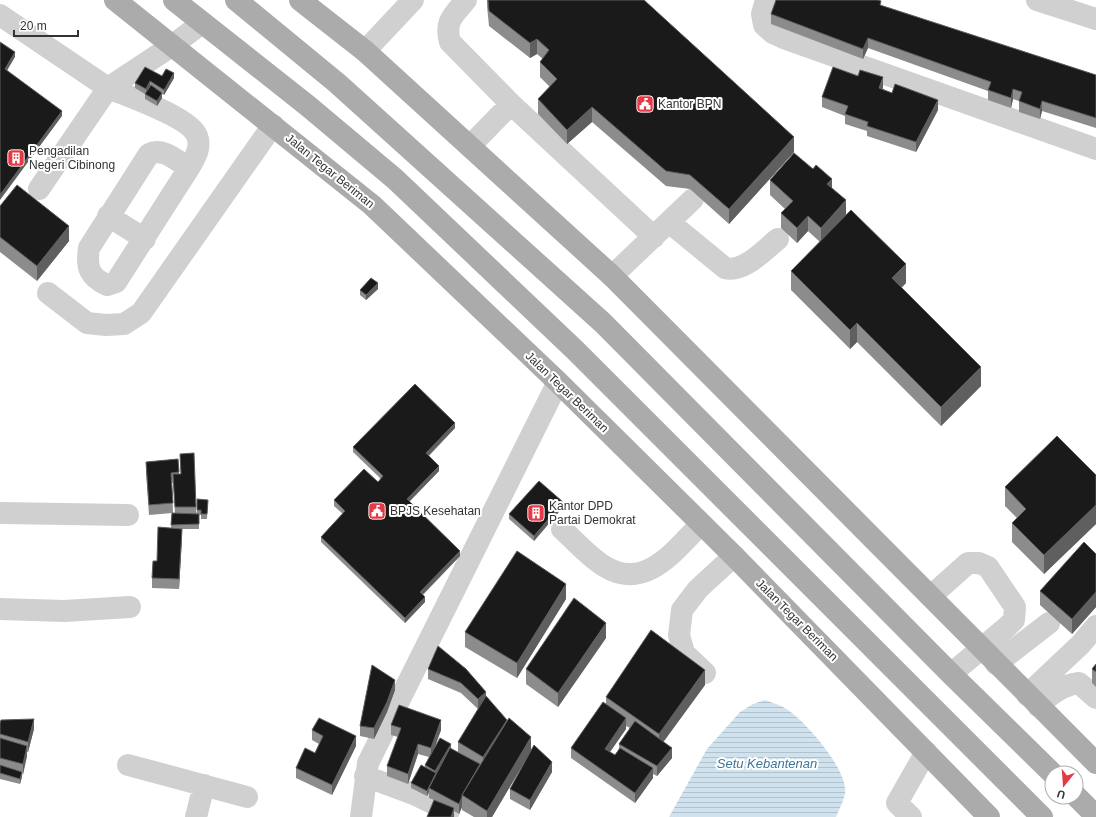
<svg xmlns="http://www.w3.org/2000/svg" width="1096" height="817" viewBox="0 0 1096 817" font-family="Helvetica,sans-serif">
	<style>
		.water { fill: url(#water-rules) }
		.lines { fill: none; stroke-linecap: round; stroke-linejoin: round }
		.minor { stroke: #d0d0d0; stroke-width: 22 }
		.major { stroke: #ababab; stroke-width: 22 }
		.wall { fill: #8c8c8c; fill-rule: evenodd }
		.shaded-wall { fill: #5f5f5f }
		.building { fill: #1a1a1a; stroke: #5f5f5f }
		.labels { text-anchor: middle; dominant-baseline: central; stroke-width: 4; stroke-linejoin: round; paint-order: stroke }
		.poi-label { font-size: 12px; fill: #333; stroke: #fff; text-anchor: start }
		.street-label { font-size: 12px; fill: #333; stroke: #fff }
		.water-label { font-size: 13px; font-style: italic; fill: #3f7597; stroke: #fff }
	</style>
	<defs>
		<pattern id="water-rules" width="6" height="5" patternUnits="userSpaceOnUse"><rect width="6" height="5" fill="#cfe2ee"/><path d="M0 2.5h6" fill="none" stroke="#b2c2cd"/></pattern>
	</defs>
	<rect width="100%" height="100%" fill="#fff"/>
	<!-- water -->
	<path class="water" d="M765 700C773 703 781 705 788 710 806 722 849 771 845 794 843 802 839 810 836 817H669L707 749 740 712 753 704Z"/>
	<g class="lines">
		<!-- minor -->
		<path class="minor" d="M466 0C454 15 444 21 450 42L511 104 654 237
			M766 0 762 14 764 25 773 33 786 39 1096 149
			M1037 0 1096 19
			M0 15 108 88 39 189
			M365 51 413 0
			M108 88C127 96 190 117 197 136 202 148 194 159 189 168L116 282 107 285C89 277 86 267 89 248L149 154C163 147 177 161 189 168
			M108 88 173 45 202 23
			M470 146 511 104
			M108 216 145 239
			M669 222 725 268C744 273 764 250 778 239
			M612 276 693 199
			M48 293 87 323 106 325 124 324 141 313 273 125
			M0 513 128 515
			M562 529C575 541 589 557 604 566 645 592 675 550 701 524
			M931 596 968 563H979L988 567 1015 607 1014 620 1007 627 951 674
			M0 609 64 611 130 607
			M996 664 1049 623
			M705 673 684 653 679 635 682 610 698 589 734 556
			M1027 695 1081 644 1096 626
			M1038 706C1050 695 1062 685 1079 683L1096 698
			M128 765 247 797
			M365 776 416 795 449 811
			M196 817 204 785
			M361 817 368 763 558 382
			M911 817 897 803 926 752"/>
		<!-- major -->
		<path class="major" d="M115 0 372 205 558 382 734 556 989 817
			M174 0 308 106 395 179 576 351 1042 817
			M236 0 337 83 603 323 951 674 1052 773
			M300 0 365 51 612 276 1096 763
			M1076 796 1096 816"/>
	</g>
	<!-- wall -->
	<path class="wall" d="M487 0H644L794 152 729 224 690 189 666 186 592 122 567 144 538 114V99L550 87 540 77V62L543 59 537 54 530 58 489 26 487 6Z
		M881 6 1096 75V128L1042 111 1040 119 1019 112V101L1013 99 1011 108 988 100V91L868 48 863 59 771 24V14Z
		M162 76 174 78 164 95 162 94V98L157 106 145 99V94L135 88V83Z
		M883 88 882 89 938 110 916 152 867 136V131L845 124V116L822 107V97Z
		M770 180 832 188 846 215 840 222 906 283 901 288 981 386 941 426 857 342 850 349 791 290V271L820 242 808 231 797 243 781 228V213L785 209 770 195Z
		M0 206 69 241 37 281 0 252Z
		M378 289 366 300 360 295V290Z
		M455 428 429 456 439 471 409 502 460 556 423 595 425 602 405 623 321 542V537L343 514 334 506V500L378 482 381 479 353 452V447Z
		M180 454 196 507V514L197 510 208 500 207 519H201V515H199V529H182L179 589 152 588V578L157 561 171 528 172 513 149 515 146 472V462L178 459 179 474H181ZM172 483H173L175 513H173Z
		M1096 475V524L1044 574 1012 542V523L1017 518 1005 506V487Z
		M563 507 534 541 509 519V514Z
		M1096 554V607L1072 634 1040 605V591Z
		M566 599 517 678 465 647V632Z
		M606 638 558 707 526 684V669Z
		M438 646 486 696 531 751 552 772 530 810 510 799V789L525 761 492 817H474L462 810V807L459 814 454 811V817L434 800 429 798V792L427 796 411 788V783L425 767V765L429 757 418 754 408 784 387 776V766L398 737 391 735V725L441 730 434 748 451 749 469 758 458 752V742L478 709 461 693 428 679V669Z
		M1096 664V687L1092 683V669Z
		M705 685 663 742 672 758 657 776 653 774V778L635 803 571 758V748L606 704V697ZM626 726 630 728 619 744V749L615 755 610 752 626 729Z
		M395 690 387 712 374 739 360 736V726Z
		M0 723 34 729 28 752H27V756L20 784 0 779Z
		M312 730 356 746 332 795 296 778V768L315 753 319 744 312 740Z"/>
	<!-- shaded-wall -->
	<path class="shaded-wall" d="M868 38V48L863 59V49Z
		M537 39V54L530 58V43Z
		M15 52V57L5 74V69Z
		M174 73V78L164 95V90Z
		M883 77V88L879 98V88Z
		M150 81V87L146 94V89Z
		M1013 89V99L1011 108V98Z
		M162 93V98L157 106V101Z
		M938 100V110L916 152V142Z
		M1042 101V111L1040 119V109Z
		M592 107V122L567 144V130Z
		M62 111V116L0 200V195Z
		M794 137V152L729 224V209Z
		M832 179V194L827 184Z
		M846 200V215L821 243V228Z
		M808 216V231L797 243V228Z
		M69 226V241L37 281V266Z
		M906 264V283L892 297V278Z
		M378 283V289L366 300V295Z
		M857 323V342L850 349V330Z
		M981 367V386L941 426V407Z
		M455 423V428L426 458V453Z
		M439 466V471L407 504V499Z
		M563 502V507L534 541V536Z
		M1096 505V524L1044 574V555Z
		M182 529V539L179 589V579Z
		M460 551V556L420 597V592Z
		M566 584V599L517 678V663Z
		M1096 592V607L1072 634V619Z
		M425 597V602L405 623V618Z
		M606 623V638L558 707V693Z
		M705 670V685L659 748V734Z
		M395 680V690L387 712 374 739V728Z
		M486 692V702L478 710V699Z
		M626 718V729L605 759V749Z
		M34 719V729L28 752V742Z
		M441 720V730L431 758V748Z
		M507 720 483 767V757Z
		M356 736V746L332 795V785Z
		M531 737V751L492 817H487V811Z
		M418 744V754L408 784V774Z
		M451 744V749L429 788V792L427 796V791L435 775V771Z
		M27 746V756L23 775V764Z
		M672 748V758L657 776V766Z
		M552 762V772L530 810V800Z
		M480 764V774L463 796Z
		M653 768V778L635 803V793Z
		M22 772V777L20 784V779Z
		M462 797V807L459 814V804Z
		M454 808V817H451Z"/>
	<!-- building -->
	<path class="building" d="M488 0H644L794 137 729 209 690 175 666 171 592 107 567 130 538 99 557 79 540 62 549 50 537 39 530 43 489 11Z
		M776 0H878L881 1 880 5 1096 75V118L1042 101 1040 109 1019 101 1022 92 1013 89 1011 98 988 90 991 82 868 38 863 49 771 14Z
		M0 42 15 52 5 69 62 111 0 195Z
		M145 67 162 76 166 69 174 73 164 90 150 81 146 89 135 83Z
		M833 67 858 76 860 70 883 77 879 88 892 93 895 84 938 100 916 142 867 126 868 122 845 114 848 106 822 97Z
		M151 85 162 93 157 101 145 94Z
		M794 153 813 169 816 165 832 179 827 184 846 200 821 228 808 216 797 228 781 213 793 201 770 180Z
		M17 185 69 226 37 266 0 237V206Z
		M851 210 906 264 892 278 981 367 941 407 857 323 850 330 791 271Z
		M371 278 378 283 366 295 360 290Z
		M415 384 455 423 426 453 439 466 407 499 460 551 420 592 425 597 405 618 321 537 345 511 334 500 364 469 378 482 383 476 353 447Z
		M1057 436 1096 475V505L1044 555 1012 523 1026 509 1005 487Z
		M194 453 196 507H175L173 474H181L180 454Z
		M178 459 179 472 171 473 173 503 149 505 146 462Z
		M539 481 563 502 534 536 509 514Z
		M197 499 208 500 207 514H201V510H197Z
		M172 513 199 514V524L171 525Z
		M158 527 182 529 179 579 152 578 153 561H157Z
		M1084 542 1096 554V592L1072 619 1040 591Z
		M517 551 566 584 517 663 465 632Z
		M574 598 606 623 558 693 526 669Z
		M651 630 705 670 659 734 606 697Z
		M438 646 466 669 486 692 478 699 461 683 428 669Z
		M1096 664V672L1092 669Z
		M372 665 395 680 387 702 374 728 360 726Z
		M486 696 507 720 483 757 458 742Z
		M603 702 626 718 605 749 615 755 620 748 653 768 635 793 571 748Z
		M399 705 441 720 431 748 418 744 408 774 387 766 401 728 391 725Z
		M319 718 356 736 332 785 296 768 305 748 315 753 323 736 312 730Z
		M509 718 531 737 487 811 462 795Z
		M34 719 28 742 0 734V723L1 720Z
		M635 721 672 748 657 766 619 744Z
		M0 738 27 746 23 764 0 758Z
		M440 738 451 744 435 771 425 765Z
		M534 745 552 762 530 800 510 789Z
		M450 748 480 764 462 795V797L459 804 429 788Z
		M0 765 22 772 20 779 0 773Z
		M421 765 436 773 427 791 411 783Z
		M434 800 454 808 451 817H427Z"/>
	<!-- icons -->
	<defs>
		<symbol id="civic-square" viewBox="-11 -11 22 22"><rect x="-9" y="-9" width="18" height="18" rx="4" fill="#e63946" stroke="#fff"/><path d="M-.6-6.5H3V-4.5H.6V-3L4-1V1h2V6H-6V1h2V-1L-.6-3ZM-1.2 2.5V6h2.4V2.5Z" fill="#fff"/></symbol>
		<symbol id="building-square" viewBox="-11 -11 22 22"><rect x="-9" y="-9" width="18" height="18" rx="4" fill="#e63946" stroke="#fff"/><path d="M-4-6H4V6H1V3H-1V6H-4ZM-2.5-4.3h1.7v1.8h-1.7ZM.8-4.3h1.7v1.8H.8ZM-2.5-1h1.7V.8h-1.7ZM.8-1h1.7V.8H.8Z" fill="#fff"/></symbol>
	</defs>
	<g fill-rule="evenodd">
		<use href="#civic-square" x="635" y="94" width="20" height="20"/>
		<use href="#building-square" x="6" y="148" width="20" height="20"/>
		<use href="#civic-square" x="367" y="501" width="20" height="20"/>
		<use href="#building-square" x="526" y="503" width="20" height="20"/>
	</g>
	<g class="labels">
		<!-- poi labels -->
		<g class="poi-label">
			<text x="658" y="104">Kantor BPN</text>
			<text x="29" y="151">Pengadilan<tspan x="29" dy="14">Negeri Cibinong</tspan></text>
			<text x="549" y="506">Kantor DPD<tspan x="549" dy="14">Partai Demokrat</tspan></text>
			<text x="390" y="511">BPJS Kesehatan</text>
		</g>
		<!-- street labels -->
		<g class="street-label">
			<text transform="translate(330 171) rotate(39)">Jalan Tegar Beriman</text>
			<text transform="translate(567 392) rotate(44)">Jalan Tegar Beriman</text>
			<text transform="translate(797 620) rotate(45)">Jalan Tegar Beriman</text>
		</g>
		<!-- water labels -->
		<g class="water-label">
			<text x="767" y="763">Setu Kebantenan</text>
		</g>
	</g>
	<!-- north arrow -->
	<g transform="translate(1064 785) rotate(197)"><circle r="19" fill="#ffffff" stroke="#adadad"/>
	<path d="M0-3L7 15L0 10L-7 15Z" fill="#e63946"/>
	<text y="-6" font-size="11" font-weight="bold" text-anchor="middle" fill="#333333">U</text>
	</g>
	<!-- scale -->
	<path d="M14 30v6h64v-6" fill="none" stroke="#333333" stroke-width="2"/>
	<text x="20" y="30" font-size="12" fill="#333333" stroke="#ffffff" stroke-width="3" paint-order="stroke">20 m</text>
</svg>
